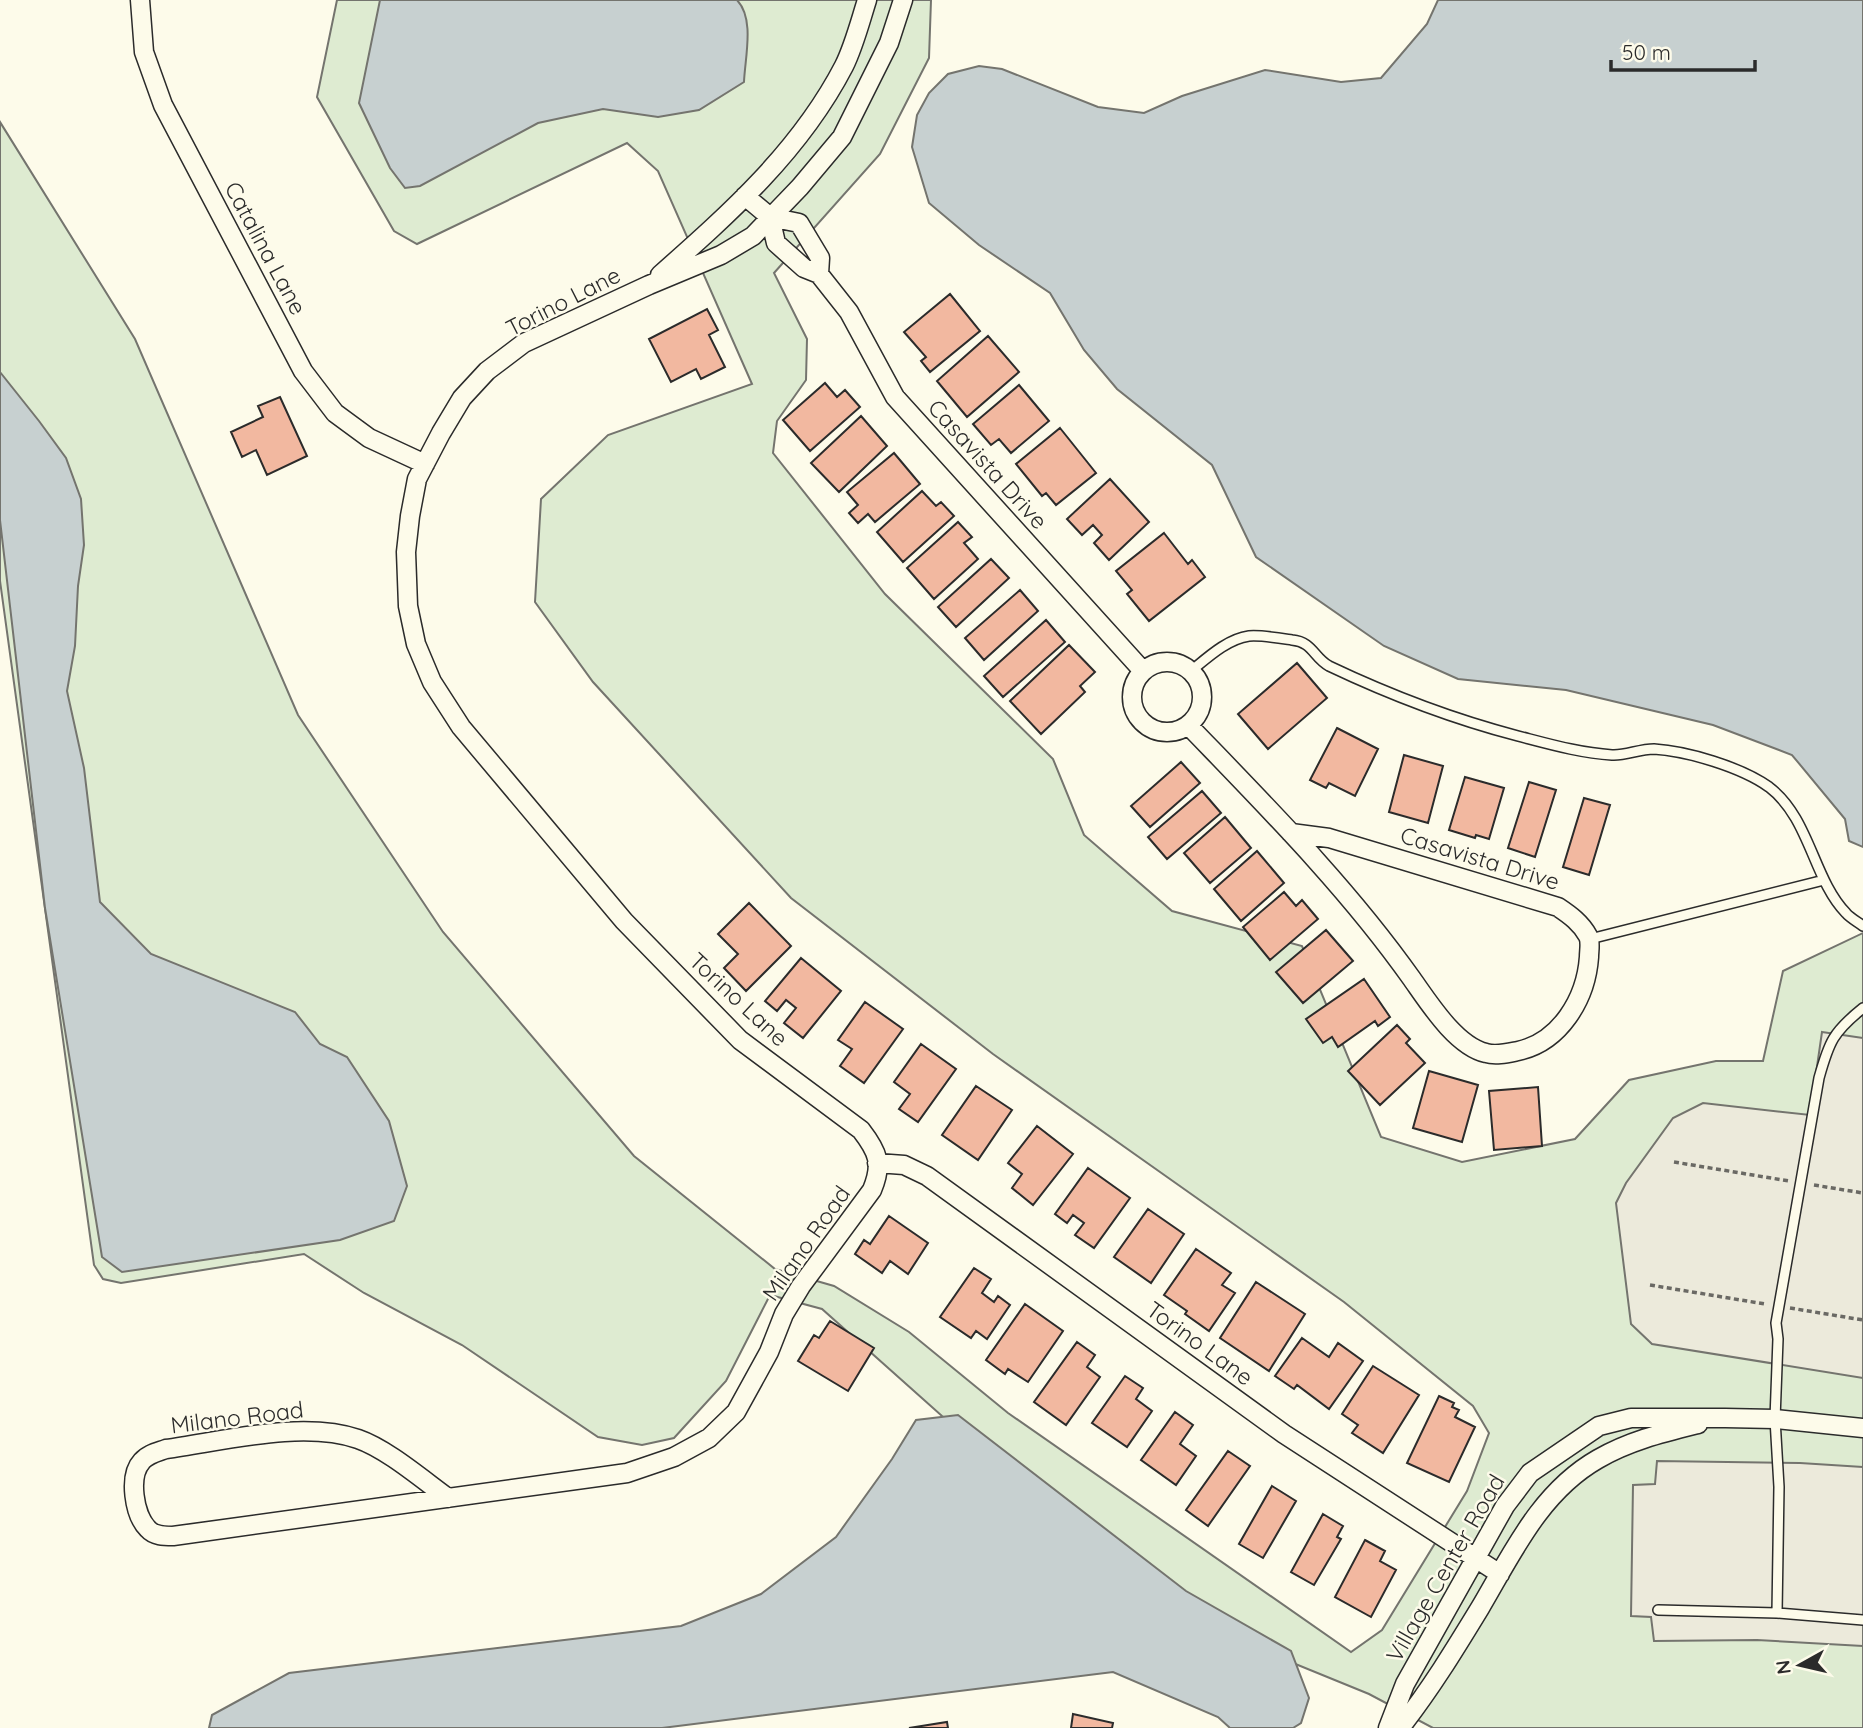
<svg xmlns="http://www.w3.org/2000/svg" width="1863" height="1728" viewBox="0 0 1863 1728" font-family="Quicksand,sans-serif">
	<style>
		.green { fill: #deebd1; stroke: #74746e; stroke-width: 2 }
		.parking { fill: #eceadb; stroke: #74746e; stroke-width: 2 }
		.water { fill: #c7d0d0; stroke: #74746e; stroke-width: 2 }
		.building { fill: #f2b8a0; stroke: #2b2b2b; stroke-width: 2 }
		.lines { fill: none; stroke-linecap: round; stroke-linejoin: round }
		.lane-casing { stroke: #2b2b2b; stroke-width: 12 }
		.street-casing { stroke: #2b2b2b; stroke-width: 21 }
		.path { stroke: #6a6964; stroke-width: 3.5; stroke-dasharray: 5 3.5; stroke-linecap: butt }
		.lane { stroke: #fdfbea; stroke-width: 9 }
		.street { stroke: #fdfbea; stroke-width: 18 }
		.labels { text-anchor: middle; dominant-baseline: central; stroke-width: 5; stroke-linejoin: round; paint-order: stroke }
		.street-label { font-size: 23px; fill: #2b2b2b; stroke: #fdfbea }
	</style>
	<rect width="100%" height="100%" fill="#fdfbea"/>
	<!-- green -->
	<path class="green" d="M337 0H931L929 58 880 154 774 273 807 339 806 380 777 421 773 453 885 594 1053 759 1084 835 1172 911 1302 946 1381 1137 1462 1162 1575 1139 1629 1080 1716 1061H1763L1783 971 1863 933V1728H1433L1369 1694 1202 1626 1102 1534 942 1416 822 1309 770 1295 726 1381 674 1438 642 1445 598 1437 462 1345 364 1293 304 1254 121 1283 103 1279 94 1265 0 581V122L135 339 298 715 443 932 634 1156 775 1269 834 1286 909 1332 1008 1413 1351 1652 1382 1630 1467 1491 1489 1433 1473 1406 1344 1302 993 1054 791 898 593 682 535 602 541 499 608 435 752 384 658 171 627 143 417 244 394 231 317 97Z"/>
	<!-- parking -->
	<path class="parking" d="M1822 1032 1863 1038V1378L1652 1344 1631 1324 1616 1203 1626 1183 1673 1118 1703 1103 1810 1115Z
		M1657 1461 1800 1463 1863 1467V1646L1757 1640 1654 1641 1651 1617 1631 1616 1633 1485 1655 1484Z"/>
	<!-- water -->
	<path class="water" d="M380 0H737C755 19 745 57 744 82L699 110 658 117 603 109 538 123 420 186 405 188 390 168 359 103Z
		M1438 0H1863V847L1849 841 1845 819 1792 755 1713 725 1566 690 1458 679 1384 646 1256 557 1212 465 1117 389 1084 350 1050 293 979 245 929 203 912 147 917 115 929 93 948 74 979 66 1002 69 1098 107 1144 113 1182 96 1265 70 1341 82 1381 78 1427 24Z
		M0 372 39 421 66 458 81 499 84 545 78 586 75 646 67 691 84 768 100 902 151 954 295 1012 320 1044 347 1057 389 1121 407 1186 394 1221 340 1240 122 1272 102 1257 45 908 0 520Z
		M958 1415 1186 1591 1291 1651 1309 1698 1301 1723 1293 1728H1230L1218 1717 1113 1672 662 1728H209L212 1715 289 1673 681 1626 761 1594 836 1537 892 1459 916 1420Z"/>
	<!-- building -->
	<path class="building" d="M950 294 980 331 930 372 921 361 926 357 904 332Z
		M707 309 718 330 709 335 725 367 701 379 696 369 671 382 649 339Z
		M988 336 1019 372 967 417 937 381Z
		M825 383 837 397 845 390 860 407 810 451 783 420Z
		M1019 385 1049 421 1011 453 999 439 991 445 973 424Z
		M280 397 307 456 267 475 256 450 242 457 231 432 263 417 258 406Z
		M861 416 887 446 839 492 811 463Z
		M1060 428 1096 473 1056 505 1046 493 1042 496 1016 464Z
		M894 453 920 484 875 522 868 514 858 523 849 513 858 505 847 492Z
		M1110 479 1149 522 1109 560 1094 543 1102 535 1093 525 1082 535 1067 519Z
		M922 491 936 506 941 502 954 516 903 562 877 532Z
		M958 522 972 537 964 543 978 559 934 599 907 568Z
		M1164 533 1188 564 1192 560 1205 577 1149 621 1127 594 1132 590 1116 571Z
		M991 559 1009 578 956 627 938 607Z
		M1020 590 1038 611 984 660 965 638Z
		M1046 620 1065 642 1003 697 984 676Z
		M1069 645 1095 672 1080 686 1085 692 1041 734 1010 701Z
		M1297 663 1327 698 1268 749 1238 714Z
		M1337 728 1378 749 1355 796 1329 783 1326 788 1310 780Z
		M1404 755 1443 766 1428 823 1389 812Z
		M1181 762 1200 783 1150 827 1131 806Z
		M1465 777 1504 788 1489 839 1476 835 1475 838 1449 830Z
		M1529 782 1556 790 1535 857 1508 848Z
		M1202 791 1221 813 1167 859 1148 837Z
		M1584 798 1610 805 1589 875 1563 867Z
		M1225 817 1251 848 1210 883 1184 853Z
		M1257 851 1284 883 1241 921 1214 889Z
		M1284 892 1296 906 1302 900 1318 919 1270 960 1243 927Z
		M749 903 791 946 746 991 724 968 738 954 718 934Z
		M1326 930 1353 961 1303 1003 1276 972Z
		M801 958 841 991 803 1038 784 1023 796 1008 786 1000 777 1011 765 1001Z
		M1364 979 1390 1017 1378 1026 1375 1021 1338 1047 1332 1037 1323 1043 1306 1019Z
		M865 1002 903 1029 864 1083 840 1066 852 1049 838 1040Z
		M1397 1025 1410 1039 1406 1043 1425 1063 1380 1105 1348 1071Z
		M921 1044 956 1069 918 1122 899 1109 910 1094 894 1082Z
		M1429 1071 1478 1085 1462 1142 1413 1128Z
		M976 1086 1012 1110 978 1160 942 1135Z
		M1538 1087 1542 1146 1494 1150 1489 1091Z
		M1037 1126 1073 1154 1033 1205 1012 1188 1022 1174 1008 1163Z
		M1088 1168 1130 1198 1094 1248 1075 1235 1084 1223 1073 1215 1067 1223 1055 1214Z
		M1148 1209 1184 1234 1151 1283 1114 1257Z
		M889 1216 928 1243 908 1274 890 1261 882 1273 855 1254 864 1240 870 1244Z
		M1196 1249 1231 1273 1222 1285 1235 1293 1209 1331 1185 1314 1187 1311 1164 1295Z
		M974 1268 991 1279 982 1293 994 1302 998 1296 1010 1305 987 1339 976 1331 971 1338 940 1317Z
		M1256 1282 1305 1314 1269 1371 1220 1338Z
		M1025 1304 1063 1331 1028 1382 1008 1369 1005 1374 986 1360Z
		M830 1321 874 1348 848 1391 798 1361 814 1335 819 1338Z
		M1302 1338 1329 1357 1338 1343 1363 1361 1329 1409 1297 1385 1294 1389 1275 1376Z
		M1077 1342 1095 1355 1087 1367 1100 1377 1066 1425 1034 1402Z
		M1373 1366 1419 1395 1383 1453 1352 1433 1358 1425 1342 1414Z
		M1125 1376 1143 1388 1136 1399 1152 1411 1127 1447 1092 1423Z
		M1439 1396 1454 1403 1452 1407 1459 1410 1455 1417 1475 1427 1449 1482 1407 1463Z
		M1175 1412 1193 1425 1180 1444 1196 1456 1176 1485 1141 1460Z
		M1228 1451 1250 1466 1208 1526 1186 1510Z
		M1272 1486 1296 1501 1263 1558 1239 1544Z
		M1323 1514 1343 1526 1337 1537 1341 1539 1314 1585 1291 1572Z
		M1365 1540 1385 1551 1380 1561 1396 1570 1371 1617 1335 1597Z
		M1073 1714 1113 1723 1112 1728H1071Z
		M947 1722 948 1728H909Z"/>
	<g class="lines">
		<defs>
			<path id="lane" d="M1191 671C1207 658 1227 639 1249 636 1262 635 1279 638 1292 640 1313 642 1313 657 1329 666 1390 695 1453 719 1518 736 1549 744 1580 753 1612 755 1625 756 1639 749 1654 749 1687 751 1741 767 1769 787 1810 818 1813 879 1846 913 1850 918 1858 922 1863 926
				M1590 939 1824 880
				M1658 1610 1777 1613 1863 1620
				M1777 1613 1779 1487 1775 1419 1778 1339 1776 1323 1819 1078C1829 1042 1833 1032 1863 1008"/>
			<path id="street" d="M140 0 144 52 163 105 303 371 335 413 369 438 425 464
				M745 196 770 217 799 223 820 258 819 274 804 268 776 243 770 217
				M819 274 849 312 895 397 1143 671
				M660 275C730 213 800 151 844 66 854 46 860 22 867 0
				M1132 697a35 35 0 1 1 70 0a35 35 0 1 1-70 0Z
				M1188 725C1266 806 1347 887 1412 979 1429 1003 1456 1046 1486 1053 1496 1056 1508 1053 1518 1051 1560 1042 1586 999 1589 957 1589 950 1591 942 1588 936 1581 923 1570 915 1558 907L1329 838 1291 833
				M877 1163 904 1165 927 1176 1284 1434 1500 1574
				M448 1498C423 1480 387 1449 358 1439 303 1420 224 1441 166 1449 158 1452 148 1454 142 1461 128 1476 134 1515 148 1529 154 1536 164 1536 173 1536L627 1473 674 1457 709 1438 736 1412 769 1352 784 1314 801 1286 872 1190C883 1164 878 1152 861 1130L740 1040 624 921 461 727 432 682 416 644 408 606 406 552 410 516 417 479 441 433 462 398 487 371 524 343 649 285 721 255 753 236 800 187 842 137 889 43 903 0
				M1388 1728 1405 1684 1505 1506 1530 1473 1599 1426 1631 1418H1725L1775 1419 1863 1428
				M1400 1728C1430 1690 1455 1649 1480 1608 1512 1554 1540 1492 1598 1459 1629 1441 1662 1433 1698 1424"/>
		</defs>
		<!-- lane casing -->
		<use href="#lane" class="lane-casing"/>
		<!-- street casing -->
		<use href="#street" class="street-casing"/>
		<!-- path -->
		<path class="path" d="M1674 1162 1789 1181
			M1814 1185 1863 1193
			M1650 1285 1765 1304
			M1790 1308 1863 1320"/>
		<!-- lane -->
		<use href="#lane" class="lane"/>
		<!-- street -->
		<use href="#street" class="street"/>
	</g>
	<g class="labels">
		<!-- street labels -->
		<g class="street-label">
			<text transform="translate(266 248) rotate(62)">Catalina Lane</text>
			<text transform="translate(563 301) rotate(-27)">Torino Lane</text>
			<text transform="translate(988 464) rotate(48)">Casavista Drive</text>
			<text transform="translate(1480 858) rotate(17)">Casavista Drive</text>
			<text transform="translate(739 999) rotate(43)">Torino Lane</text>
			<text transform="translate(806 1243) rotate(-55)">Milano Road</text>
			<text transform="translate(1200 1343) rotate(36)">Torino Lane</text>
			<text transform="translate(237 1417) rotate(-7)">Milano Road</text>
			<text transform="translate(1445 1568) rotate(-60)">Village Center Road</text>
		</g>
	</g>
	<!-- north arrow -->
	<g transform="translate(1800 1665) rotate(262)" stroke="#fdfbea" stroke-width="5" paint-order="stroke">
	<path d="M0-5L12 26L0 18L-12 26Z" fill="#2b2b2b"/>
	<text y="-10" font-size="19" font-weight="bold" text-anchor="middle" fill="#2b2b2b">N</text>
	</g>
	<!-- scale -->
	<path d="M1611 60v10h144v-10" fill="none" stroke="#2b2b2b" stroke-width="3.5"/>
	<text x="1622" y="60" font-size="21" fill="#2b2b2b" stroke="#fdfbea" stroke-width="5" paint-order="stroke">50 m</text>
</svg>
